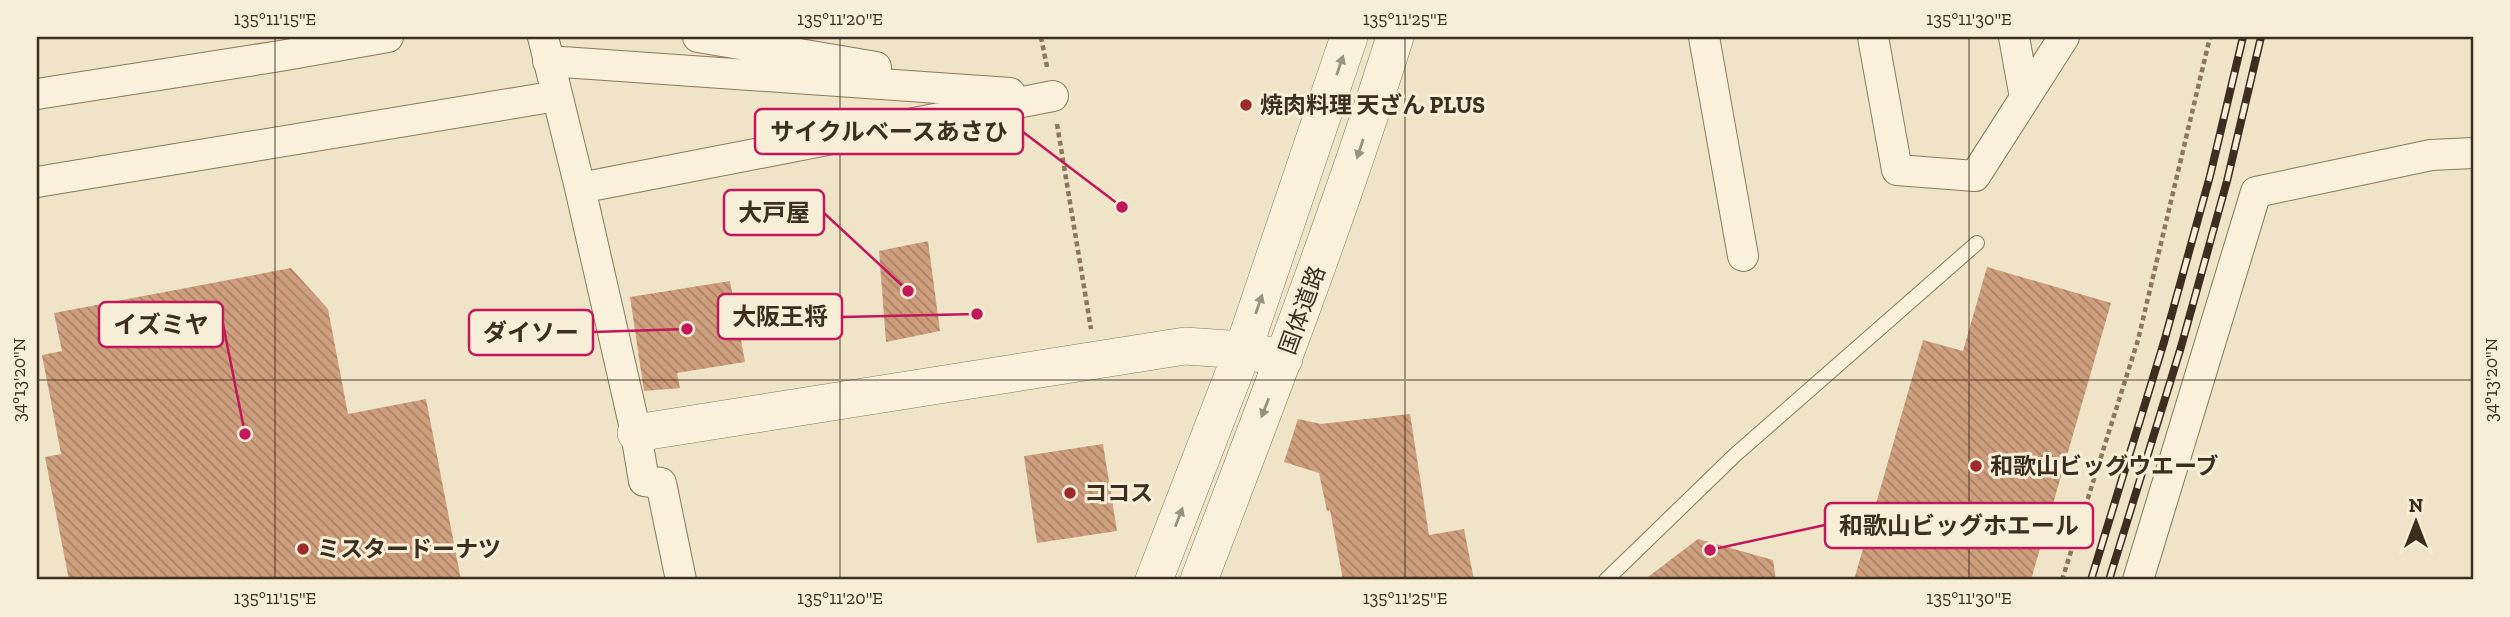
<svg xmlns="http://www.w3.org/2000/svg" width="2510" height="617" viewBox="0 0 2510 617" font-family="'Zilla Slab','Noto Sans JP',serif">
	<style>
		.building { fill: url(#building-back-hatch) }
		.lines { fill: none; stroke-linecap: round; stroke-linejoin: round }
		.service-casing { stroke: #8d765c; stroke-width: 16 }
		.minor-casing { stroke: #8d765c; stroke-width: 32 }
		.tertiary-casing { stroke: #8d765c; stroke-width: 38 }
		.path { stroke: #8d765c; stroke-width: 4.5; stroke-dasharray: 5 3.5; stroke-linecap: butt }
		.service { stroke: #faf1dc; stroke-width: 14 }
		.minor { stroke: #faf1dc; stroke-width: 30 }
		.tertiary { stroke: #faf1dc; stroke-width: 37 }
		.rail-casing { stroke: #3d2e20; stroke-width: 8 }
		.rail { stroke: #f7eed8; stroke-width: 5; stroke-dasharray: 16; stroke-linecap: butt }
		.oneway { fill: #9c907e }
		.ticks { fill: none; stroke: #3d2e20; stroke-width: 2; stroke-opacity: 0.45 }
		.poi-dot { fill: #9e2a2b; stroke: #f7eed8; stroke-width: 2.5 }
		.labels { text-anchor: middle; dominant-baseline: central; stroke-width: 6; stroke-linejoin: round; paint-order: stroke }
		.poi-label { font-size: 23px; font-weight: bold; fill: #3d2e20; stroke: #f7eed8; text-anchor: start }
		.street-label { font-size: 23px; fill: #3d2e20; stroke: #f7eed8 }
		.leader { fill: none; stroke: #c2185b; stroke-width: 2.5 }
		.callout-dot { fill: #c2185b; stroke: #f7eed8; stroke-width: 2.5 }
		.callout { fill: #f7eed8; stroke: #c2185b; stroke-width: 2.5 }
		.callout-label { font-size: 24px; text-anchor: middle; font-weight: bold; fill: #3d2e20 }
		.neatline { fill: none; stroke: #3d2e20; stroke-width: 2.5 }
		.ticks-label { font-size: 18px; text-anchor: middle; fill: #3d2e20 }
	</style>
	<defs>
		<pattern id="building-back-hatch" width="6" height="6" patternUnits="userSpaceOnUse" patternTransform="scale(1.75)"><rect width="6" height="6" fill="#cf9f7d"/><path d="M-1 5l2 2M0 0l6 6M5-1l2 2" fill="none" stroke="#a98266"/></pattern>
	</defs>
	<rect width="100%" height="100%" fill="#f0e4c8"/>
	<!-- building -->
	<path class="building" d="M928 241 940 331 886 342 879 251Z
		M1987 267 2111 303 2031 580H1854L1923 340 1963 351Z
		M291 268 328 309 348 414 426 399 461 580H69L45 457 61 454 42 355 62 351 54 313Z
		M730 281 745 362 677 373 680 388 644 391 630 297Z
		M1410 414 1429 535 1464 529 1474 580H1343L1330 510 1327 511 1319 473 1284 462 1298 419 1321 424Z
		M1103 444 1117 531 1037 543 1024 456Z
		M1698 539 1773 560 1776 580H1644Z"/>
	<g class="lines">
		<defs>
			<path id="service" d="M1606 580 1735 455 1977 243"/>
			<path id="minor" d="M543 37 580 188 1053 96
				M698 37 876 67
				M1704 37 1743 256
				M1873 37 1897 170 1975 176 2025 98
				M2014 37 2025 98 2064 37
				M548 61 1010 93
				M37 94 280 56 388 37
				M37 182 557 96
				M580 188 636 433 644 481 661 483 681 580
				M2138 580 2256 192 2431 155 2473 153"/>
			<path id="tertiary" d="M636 433 1185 346 1243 350 1284 359
				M1154 580 1243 350 1349 37
				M1199 580C1268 400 1337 221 1395 37"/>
		</defs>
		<!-- service casing -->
		<use href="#service" class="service-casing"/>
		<!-- minor casing -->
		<use href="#minor" class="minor-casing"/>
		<!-- tertiary casing -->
		<use href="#tertiary" class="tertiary-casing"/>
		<!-- path -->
		<path class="path" d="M1041 37 1047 67
			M1057 124 1091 329
			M2062 580 2138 340 2210 37"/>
		<!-- service -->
		<use href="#service" class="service"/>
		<!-- minor -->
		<use href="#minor" class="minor"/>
		<!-- tertiary -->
		<use href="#tertiary" class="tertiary"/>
		<defs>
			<path id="rail" d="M2091 580 2164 342 2210 176 2243 37
				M2109 580 2181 347 2227 181 2261 37"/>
		</defs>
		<!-- rail casing -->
		<use href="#rail" class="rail-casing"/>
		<!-- rail -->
		<use href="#rail" class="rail"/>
	</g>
	<!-- one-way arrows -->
	<defs><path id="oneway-solid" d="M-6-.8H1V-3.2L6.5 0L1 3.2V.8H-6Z" transform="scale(1.75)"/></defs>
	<g class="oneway">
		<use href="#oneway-solid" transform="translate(1340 65) rotate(-71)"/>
		<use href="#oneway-solid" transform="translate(1360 149) rotate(108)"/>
		<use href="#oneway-solid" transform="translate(1259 304) rotate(-71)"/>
		<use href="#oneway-solid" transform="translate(1265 408) rotate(111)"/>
		<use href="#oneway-solid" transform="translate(1179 517) rotate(-69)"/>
	</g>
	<!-- ticks -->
	<path class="ticks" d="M275 37V580M840 37V580M1405 37V580M1969 37V580M37 380H2473"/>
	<!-- markers -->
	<g class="poi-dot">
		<circle cx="1246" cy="105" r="7"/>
		<circle cx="1976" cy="466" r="7"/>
		<circle cx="1070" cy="493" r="7"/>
		<circle cx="303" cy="549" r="7"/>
	</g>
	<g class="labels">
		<!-- poi labels -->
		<g class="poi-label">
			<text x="1260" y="105">焼肉料理 天ざん PLUS</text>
			<text x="1990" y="466">和歌山ビッグウエーブ</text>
			<text x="1084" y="493">ココス</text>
			<text x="317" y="549">ミスタードーナツ</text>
		</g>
		<!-- street labels -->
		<g class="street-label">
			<text transform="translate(1302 310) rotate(-70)">国体道路</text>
		</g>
	</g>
	<!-- callouts -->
	<path class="leader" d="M1122 207L1023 132M908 291L824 213M977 314L842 317M245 434L223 324M687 329L593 332M1710 550L1825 525"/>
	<g class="callout-dot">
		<circle cx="1122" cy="207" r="7"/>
		<circle cx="908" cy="291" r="7"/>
		<circle cx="977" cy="314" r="7"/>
		<circle cx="245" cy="434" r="7"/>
		<circle cx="687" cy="329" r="7"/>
		<circle cx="1710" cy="550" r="7"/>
	</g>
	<g class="callout">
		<rect x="755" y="109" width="268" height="45" rx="7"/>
		<rect x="724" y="190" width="100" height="45" rx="7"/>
		<rect x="718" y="294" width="124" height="45" rx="7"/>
		<rect x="99" y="302" width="124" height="45" rx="7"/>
		<rect x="469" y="310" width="124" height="45" rx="7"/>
		<rect x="1825" y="503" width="268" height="45" rx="7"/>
	</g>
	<g class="callout-label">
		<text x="889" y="140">サイクルベースあさひ</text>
		<text x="774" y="221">大戸屋</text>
		<text x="780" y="325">大阪王将</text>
		<text x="161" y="333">イズミヤ</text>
		<text x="531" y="341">ダイソー</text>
		<text x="1959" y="534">和歌山ビッグホエール</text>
	</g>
	<!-- border -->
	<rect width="2510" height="617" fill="none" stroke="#f7eed8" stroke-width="77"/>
	<!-- north arrow -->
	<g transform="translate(2416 522)" stroke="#f7eed8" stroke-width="5" paint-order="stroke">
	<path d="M0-5L12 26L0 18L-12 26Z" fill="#3d2e20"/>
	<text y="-10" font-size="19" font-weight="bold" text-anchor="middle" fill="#3d2e20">N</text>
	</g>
	<rect x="38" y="38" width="2434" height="540" class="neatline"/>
	<g class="ticks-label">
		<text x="275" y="25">135°11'15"E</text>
		<text x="840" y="25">135°11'20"E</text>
		<text x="1405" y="25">135°11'25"E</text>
		<text x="1969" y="25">135°11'30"E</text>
		<text transform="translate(19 380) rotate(-90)" y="6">34°13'20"N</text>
		<text transform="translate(2491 380) rotate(-90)" y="6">34°13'20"N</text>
		<text x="275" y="604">135°11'15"E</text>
		<text x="840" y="604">135°11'20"E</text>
		<text x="1405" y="604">135°11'25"E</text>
		<text x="1969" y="604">135°11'30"E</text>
	</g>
</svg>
